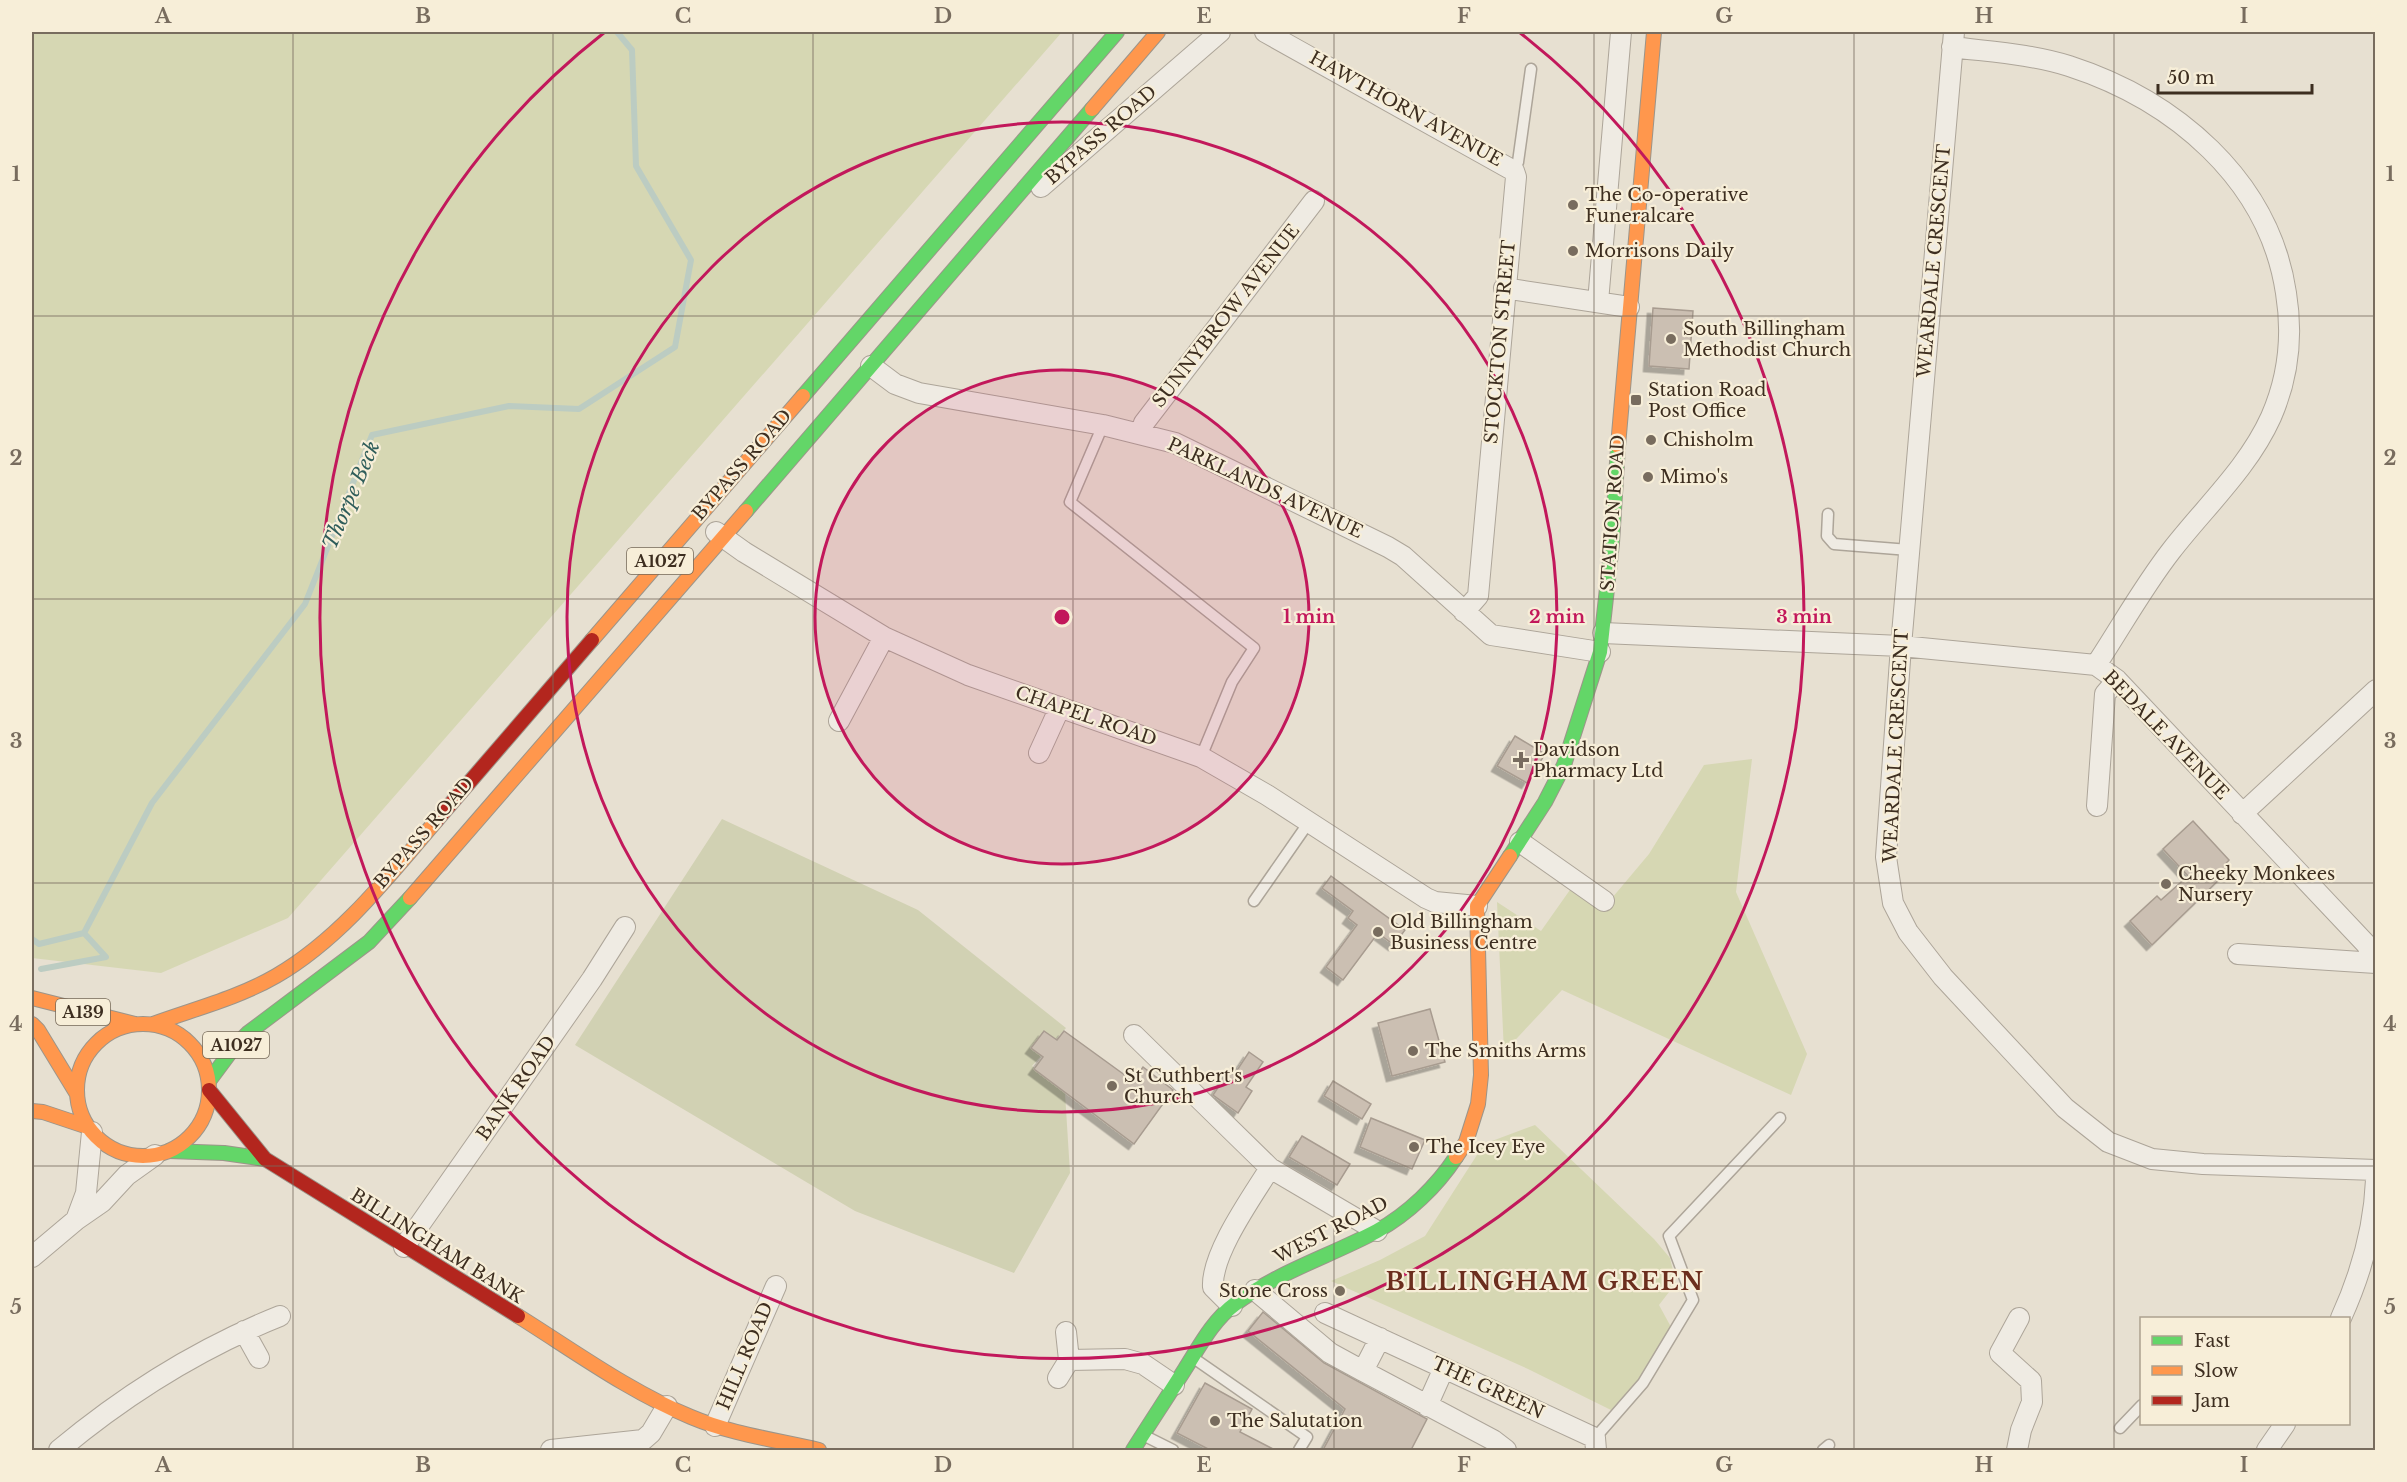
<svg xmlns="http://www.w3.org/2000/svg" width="2407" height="1482" viewBox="0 0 2407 1482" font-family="'Libre Baskerville',serif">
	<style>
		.green { fill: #d6d7b3 }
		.cemetery { fill: #d1d1b3 }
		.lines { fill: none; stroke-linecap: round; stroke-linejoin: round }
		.stream { stroke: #bcccc2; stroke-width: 6 }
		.building { fill: #cbbfb2; stroke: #a89c90; stroke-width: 1.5; filter: url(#shadow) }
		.lane-casing { stroke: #ada599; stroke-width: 13 }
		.street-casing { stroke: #ada599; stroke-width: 22 }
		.fast-casing { stroke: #9c958a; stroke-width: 16 }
		.slow-casing { stroke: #9c958a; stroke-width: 16 }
		.jam-casing { stroke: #9c958a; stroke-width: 16 }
		.lane { stroke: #efebe3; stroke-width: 10 }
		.street { stroke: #efebe3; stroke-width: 20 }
		.fast { stroke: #63d668; stroke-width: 14 }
		.slow { stroke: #ff974d; stroke-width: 14 }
		.jam { stroke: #b3261e; stroke-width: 14 }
		.grid { fill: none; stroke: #786c5e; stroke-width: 1.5; stroke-opacity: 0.55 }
		.ring { fill: none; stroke: #c2185b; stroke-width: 3 }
		.poi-dot { fill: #786c5e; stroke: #f7eed8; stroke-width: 2 }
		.labels { text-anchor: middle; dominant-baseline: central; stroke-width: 4.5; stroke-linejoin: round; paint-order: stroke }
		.shield { fill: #f7eed8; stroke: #756857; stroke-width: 1.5 }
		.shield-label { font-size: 16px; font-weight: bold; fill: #3d2e20 }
		.street-label { font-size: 18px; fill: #3d2e20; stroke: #f7eed8 }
		.poi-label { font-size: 18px; fill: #3d2e20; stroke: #f7eed8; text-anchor: start }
		.water-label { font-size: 20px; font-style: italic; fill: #2f5d5a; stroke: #f7eed8 }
		.district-label { font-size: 24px; font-weight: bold; letter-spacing: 1.5px; fill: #6b2e1e; stroke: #f7eed8 }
		.centre { fill: #c2185b; stroke: #f7eed8; stroke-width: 3 }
		.ring-label { font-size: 18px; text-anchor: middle; font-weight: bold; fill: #c2185b; stroke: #f7eed8; stroke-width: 4.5; stroke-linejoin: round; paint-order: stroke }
		.neatline { fill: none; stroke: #786c5e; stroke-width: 2 }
		.grid-label { font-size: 20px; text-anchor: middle; font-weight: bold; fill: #786c5e }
	</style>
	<defs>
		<filter id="shadow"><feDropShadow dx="-5.5" dy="5.5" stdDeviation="0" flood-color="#0004"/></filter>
	</defs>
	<rect width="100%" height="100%" fill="#e7e0d1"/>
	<!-- green -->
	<path class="green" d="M32 32H1062L288 918 161 973 32 958Z
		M1752 759 1736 892 1807 1054 1791 1095 1562 990 1504 1052 1497 902 1541 931 1572 887 1612 898 1649 854 1704 765Z
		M1535 1125 1654 1239 1670 1258 1676 1283 1659 1305 1671 1327 1640 1378 1611 1410 1528 1369 1331 1281 1380 1260 1425 1236 1484 1144Z"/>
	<!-- cemetery -->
	<path class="cemetery" d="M722 819 918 910 1066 1028 1032 1066 1065 1093 1070 1173 1014 1273 855 1211 575 1045Z"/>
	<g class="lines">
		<!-- stream -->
		<path class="stream" d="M32 939 39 944 84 933
			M41 969 106 957 84 933 152 803 305 604 372 435 509 406 579 409 675 347 691 260 636 166 632 50 617 32"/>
	</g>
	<!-- building -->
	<path class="building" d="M1653 308 1693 311 1689 369 1649 366Z
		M1515 736 1545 754 1527 783 1497 766Z
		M2193 821 2229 860 2224 866 2228 871 2152 945 2130 921 2157 896 2161 900 2188 876 2163 849Z
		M1331 876 1405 930 1394 945 1378 933 1343 980 1326 967 1357 925 1348 918 1353 911 1322 888Z
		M1430 1009 1445 1062 1392 1076 1378 1023Z
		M1044 1031 1057 1040 1064 1031 1133 1081 1143 1067 1173 1090 1134 1144 1034 1069 1043 1057 1031 1048Z
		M1249 1052 1263 1062 1246 1087 1252 1091 1238 1113 1213 1095 1229 1071 1234 1075Z
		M1333 1081 1371 1104 1362 1119 1324 1096Z
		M1371 1118 1425 1140 1412 1169 1360 1147Z
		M1302 1136 1350 1164 1337 1185 1289 1157Z
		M1263 1312 1324 1363 1427 1419 1411 1450H1323L1345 1409 1248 1331Z
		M1205 1383 1252 1409 1240 1432 1275 1450H1210L1177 1433Z"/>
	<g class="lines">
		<defs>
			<path id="lane" d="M1514 171 1518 162 1531 69
				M1103 425 1070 502 1254 648 1232 682 1201 757
				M1828 514 1827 536 1834 544 1909 550
				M1254 901 1309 822
				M1192 1357 1307 1437 1299 1450
				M2120 1428 2142 1405
				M1143 1435 1173 1450
				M1595 1438 1643 1383 1693 1300 1669 1236 1780 1118
				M1823 1450 1829 1445"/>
			<path id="street" d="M1265 32 1514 171 1516 177 1478 596 1464 612
				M1954 32 1901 646 1886 857 1893 903 1908 932 1943 977 2065 1108 2108 1142 2152 1159 2203 1164 2376 1170
				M1952 47C1991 52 2031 54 2069 66 2174 100 2269 179 2286 293 2293 336 2289 376 2271 417 2248 468 2205 507 2171 551 2143 587 2121 627 2096 665
				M1041 187 1220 32
				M1504 288 1629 307
				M1598 302 1621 32
				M871 366 895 384 919 393 1103 425 1175 443 1388 547 1403 556 1491 635 1600 652
				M1141 434 1144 423 1314 201
				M716 532 744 552 884 637 968 675 1201 757 1267 795 1426 898 1435 902 1477 906
				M1603 633 1901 646 2096 665 2117 680 2366 944 2376 958
				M839 721 884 637
				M1039 753 1060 707
				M2097 806 2105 694 2117 680
				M2242 814 2376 690
				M1520 842 1604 901
				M2238 954 2376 963
				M1134 1035 1270 1168 1377 1231
				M76 1220 86 1193 92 1132
				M404 1247 592 979 625 927
				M32 1257 76 1220 102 1202 127 1175 155 1155
				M1255 1290 1330 1353 1363 1371
				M1232 1306 1213 1287C1211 1254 1252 1197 1270 1168
				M1325 1313 1595 1438 1596 1450
				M2341 1318C2361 1274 2374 1229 2376 1180
				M244 1331 259 1358
				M1380 1338 1363 1371 1493 1440 1506 1450
				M1069 1360 1125 1359 1143 1364 1174 1385
				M1058 1378 1069 1360 1066 1332
				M1427 1406 1444 1368
				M715 1426 776 1286
				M59 1450C125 1395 200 1348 280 1316
				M551 1450 643 1440 651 1433 667 1406
				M2017 1450 2021 1430 2032 1402 2031 1381 2000 1353 2019 1318
				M2267 1450 2285 1424"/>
			<path id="fast" d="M803 396 1117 32
				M746 511 1092 109
				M1510 856 1545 802 1564 765 1600 652 1612 543 1618 446
				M209 1081 235 1046 248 1033 369 942 410 898
				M169 1151 224 1153 265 1159
				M1133 1450C1150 1423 1168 1396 1185 1369 1199 1347 1213 1320 1235 1304 1278 1272 1330 1256 1377 1231 1408 1214 1437 1186 1456 1157"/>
			<path id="slow" d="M1092 109 1158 32
				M1618 446 1654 32
				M592 640 803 396
				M410 898 746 511
				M32 998 135 1024
				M32 1024 38 1030 77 1094
				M153 1024C194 1009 238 998 276 976 340 939 389 876 436 821
				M77 1090a66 66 0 1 1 132 0a66 66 0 1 1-132 0Z
				M32 1111 43 1112 88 1127
				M1456 1157 1466 1142 1478 1104 1481 1075 1477 906 1510 856
				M518 1316C574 1351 630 1392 691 1417 731 1434 777 1440 819 1450"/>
			<path id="jam" d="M436 821 592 640
				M209 1090 265 1159 518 1316"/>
		</defs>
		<!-- lane casing -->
		<use href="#lane" class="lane-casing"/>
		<!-- street casing -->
		<use href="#street" class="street-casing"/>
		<!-- fast casing -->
		<use href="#fast" class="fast-casing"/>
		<!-- slow casing -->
		<use href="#slow" class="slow-casing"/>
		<!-- jam casing -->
		<use href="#jam" class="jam-casing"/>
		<!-- lane -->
		<use href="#lane" class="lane"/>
		<!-- street -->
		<use href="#street" class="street"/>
		<!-- fast -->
		<use href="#fast" class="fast"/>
		<!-- slow -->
		<use href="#slow" class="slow"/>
		<!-- jam -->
		<use href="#jam" class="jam"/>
	</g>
	<!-- grid -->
	<path class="grid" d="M293 32V1450M553 32V1450M813 32V1450M1073 32V1450M1334 32V1450M1594 32V1450M1854 32V1450M2114 32V1450M32 316H2376M32 599H2376M32 883H2376M32 1166H2376"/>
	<!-- distance rings -->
	<circle cx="1062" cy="617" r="247" fill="#c2185b" fill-opacity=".12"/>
	<g class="ring">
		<circle cx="1062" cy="617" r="247"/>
		<circle cx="1062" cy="617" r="495"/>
		<path d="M1519 32A742 742 0 1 1 605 32"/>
	</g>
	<!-- markers -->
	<g class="poi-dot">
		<circle cx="1573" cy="205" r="6"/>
		<circle cx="1573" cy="251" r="6"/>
		<circle cx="1671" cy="339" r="6"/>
		<rect x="1630" y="394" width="12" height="12" rx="3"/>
		<circle cx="1651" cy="440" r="6"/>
		<circle cx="1648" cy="477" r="6"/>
		<path d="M1518 751h6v6h6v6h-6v6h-6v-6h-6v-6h6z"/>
		<circle cx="2166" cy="884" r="6"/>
		<circle cx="1378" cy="932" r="6"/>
		<circle cx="1413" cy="1051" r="6"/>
		<circle cx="1112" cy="1086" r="6"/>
		<circle cx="1414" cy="1147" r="6"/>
		<circle cx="1340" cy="1291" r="6"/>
		<circle cx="1215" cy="1421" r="6"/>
	</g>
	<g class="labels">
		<!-- shield labels -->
		<g class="shield">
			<rect x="627" y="548" width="66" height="26" rx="4.5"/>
			<rect x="56" y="999" width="54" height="26" rx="4.5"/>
			<rect x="203" y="1032" width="66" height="26" rx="4.5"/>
		</g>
		<g class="shield-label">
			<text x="660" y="561">A1027</text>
			<text x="83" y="1012">A139</text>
			<text x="236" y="1045">A1027</text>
		</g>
		<!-- street labels -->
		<g class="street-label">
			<text transform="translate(1406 109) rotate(29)">HAWTHORN AVENUE</text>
			<text transform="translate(1101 135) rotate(-41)">BYPASS ROAD</text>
			<text transform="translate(1934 261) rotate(-85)">WEARDALE CRESCENT</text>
			<text transform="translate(1226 316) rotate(-52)">SUNNYBROW AVENUE</text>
			<text transform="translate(1500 342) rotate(-85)">STOCKTON STREET</text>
			<text transform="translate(742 465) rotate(-49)">BYPASS ROAD</text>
			<text transform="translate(1265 488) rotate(25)">PARKLANDS AVENUE</text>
			<text transform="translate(1613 513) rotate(-86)">STATION ROAD</text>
			<text transform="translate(1086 716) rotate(19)">CHAPEL ROAD</text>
			<text transform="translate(2166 735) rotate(46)">BEDALE AVENUE</text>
			<text transform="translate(1896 746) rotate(-87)">WEARDALE CRESCENT</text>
			<text transform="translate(424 833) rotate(-49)">BYPASS ROAD</text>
			<text transform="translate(516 1088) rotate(-55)">BANK ROAD</text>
			<text transform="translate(1331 1230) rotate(-27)">WEST ROAD</text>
			<text transform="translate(437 1246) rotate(32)">BILLINGHAM BANK</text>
			<text transform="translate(745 1356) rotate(-67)">HILL ROAD</text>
			<text transform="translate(1488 1388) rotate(25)">THE GREEN</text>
		</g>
		<!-- poi labels -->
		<g class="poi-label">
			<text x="1585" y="195">The Co-operative<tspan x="1585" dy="21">Funeralcare</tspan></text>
			<text x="1585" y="251">Morrisons Daily</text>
			<text x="1683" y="329">South Billingham<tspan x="1683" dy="21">Methodist Church</tspan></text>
			<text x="1648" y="390">Station Road<tspan x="1648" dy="21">Post Office</tspan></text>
			<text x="1663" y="440">Chisholm</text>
			<text x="1660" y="477">Mimo's</text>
			<text x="1533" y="750">Davidson<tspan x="1533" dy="21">Pharmacy Ltd</tspan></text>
			<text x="2178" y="874">Cheeky Monkees<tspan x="2178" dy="21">Nursery</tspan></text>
			<text x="1390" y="922">Old Billingham<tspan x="1390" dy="21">Business Centre</tspan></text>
			<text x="1425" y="1051">The Smiths Arms</text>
			<text x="1124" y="1076">St Cuthbert's<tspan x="1124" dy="21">Church</tspan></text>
			<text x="1426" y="1147">The Icey Eye</text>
			<text x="1328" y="1291" text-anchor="end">Stone Cross</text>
			<text x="1227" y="1421">The Salutation</text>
		</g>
		<!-- water labels -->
		<g class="water-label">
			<text transform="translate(351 495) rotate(-67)">Thorpe Beck</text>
		</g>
		<!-- district labels -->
		<g class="district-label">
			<text x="1545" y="1281">BILLINGHAM GREEN</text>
		</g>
	</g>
	<circle cx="1062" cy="617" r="9" class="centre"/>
	<g class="ring-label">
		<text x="1309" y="623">1 min</text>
		<text x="1557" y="623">2 min</text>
		<text x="1804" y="623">3 min</text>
	</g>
	<!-- border -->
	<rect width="2407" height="1482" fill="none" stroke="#f7eed8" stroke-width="66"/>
	<!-- legend -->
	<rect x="2140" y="1317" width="210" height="108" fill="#f7eed8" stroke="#ada18e" stroke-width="1.5"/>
	<rect x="2152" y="1336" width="30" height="9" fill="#63d668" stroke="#ada18e" stroke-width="1.5"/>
	<text x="2194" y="1347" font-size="18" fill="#3d2e20">Fast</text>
	<rect x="2152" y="1366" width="30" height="9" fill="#ff974d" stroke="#ada18e" stroke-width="1.5"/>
	<text x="2194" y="1377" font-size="18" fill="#3d2e20">Slow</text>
	<rect x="2152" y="1396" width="30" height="9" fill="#b3261e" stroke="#ada18e" stroke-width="1.5"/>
	<text x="2194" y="1407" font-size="18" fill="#3d2e20">Jam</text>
	<!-- scale -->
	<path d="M2158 84v9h154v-9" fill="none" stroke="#3d2e20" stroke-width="3"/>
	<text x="2167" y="84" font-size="18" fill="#3d2e20" stroke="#f7eed8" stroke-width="4.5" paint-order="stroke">50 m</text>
	<rect x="33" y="33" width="2341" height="1416" class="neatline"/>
	<g class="grid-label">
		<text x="163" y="23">A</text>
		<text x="423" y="23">B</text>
		<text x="683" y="23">C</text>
		<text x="943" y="23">D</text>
		<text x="1204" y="23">E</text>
		<text x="1464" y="23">F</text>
		<text x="1724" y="23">G</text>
		<text x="1984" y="23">H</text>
		<text x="2244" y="23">I</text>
		<text x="16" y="181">1</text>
		<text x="2390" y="181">1</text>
		<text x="16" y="465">2</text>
		<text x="2390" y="465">2</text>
		<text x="16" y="748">3</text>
		<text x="2390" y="748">3</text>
		<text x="16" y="1031">4</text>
		<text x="2390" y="1031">4</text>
		<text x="16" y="1314">5</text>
		<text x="2390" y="1314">5</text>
		<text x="163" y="1472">A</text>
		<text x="423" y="1472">B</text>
		<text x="683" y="1472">C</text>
		<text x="943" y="1472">D</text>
		<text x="1204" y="1472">E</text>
		<text x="1464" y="1472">F</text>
		<text x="1724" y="1472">G</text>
		<text x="1984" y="1472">H</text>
		<text x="2244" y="1472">I</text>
	</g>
</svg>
